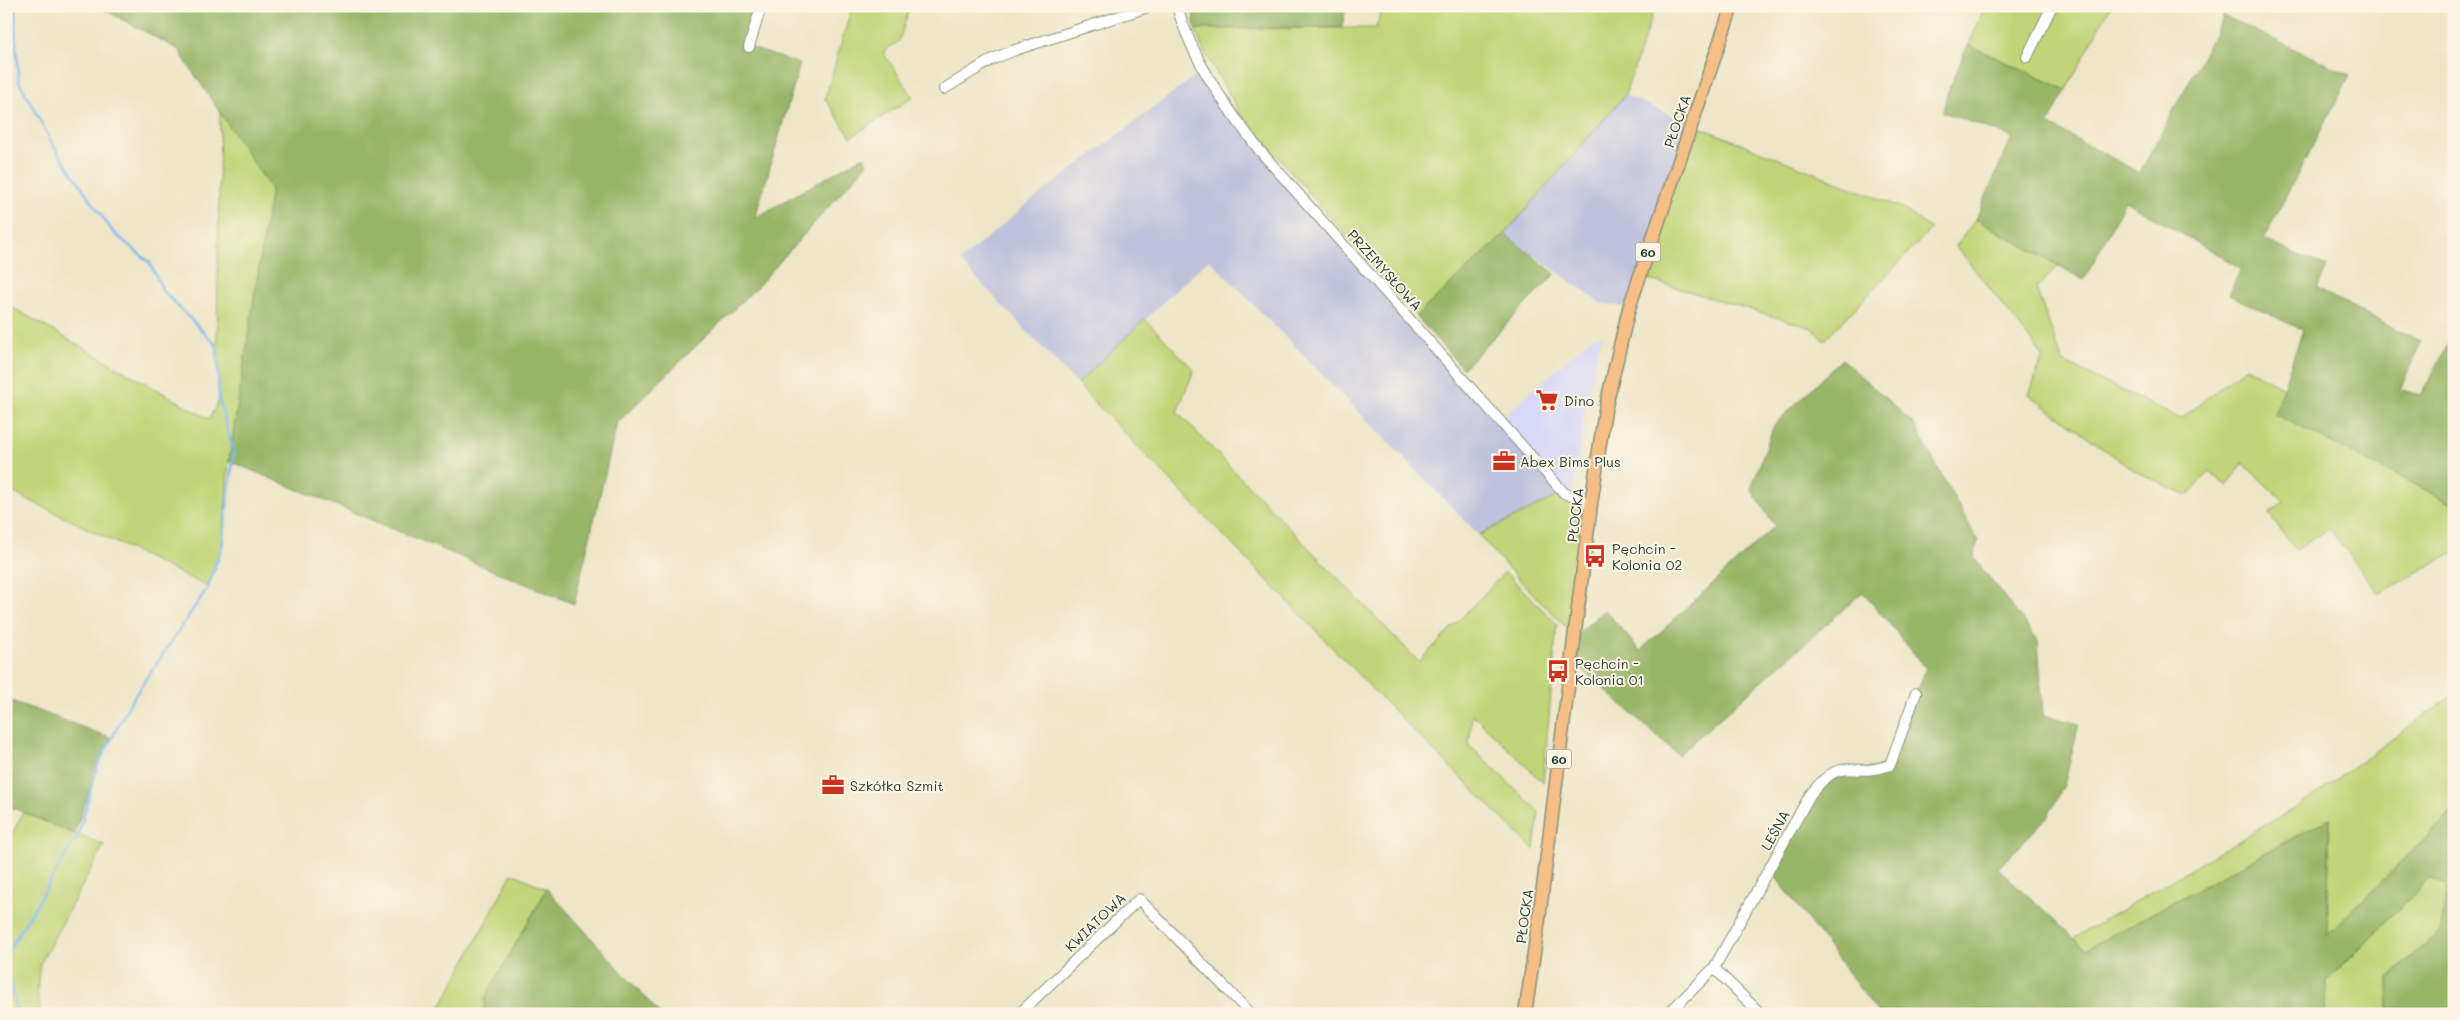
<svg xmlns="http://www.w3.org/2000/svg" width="2460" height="1020" viewBox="0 0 2460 1020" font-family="Mali,sans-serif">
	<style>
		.built { fill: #d7d7f8 }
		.industrial { fill: #bfc2dd }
		.green { fill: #c1d578; stroke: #708956 }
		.forest { fill: #98b668; stroke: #5c7a4e }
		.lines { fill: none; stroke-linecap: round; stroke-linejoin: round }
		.stream { stroke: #7cbaef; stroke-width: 2.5 }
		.minor-casing { stroke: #86917d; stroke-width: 12 }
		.major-casing { stroke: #86917d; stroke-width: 15 }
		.minor { stroke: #fff; stroke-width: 10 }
		.major { stroke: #f5bf86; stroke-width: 12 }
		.labels { text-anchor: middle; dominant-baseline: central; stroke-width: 4; stroke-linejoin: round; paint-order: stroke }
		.shield { fill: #fcf5e5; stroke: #617469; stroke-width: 1 }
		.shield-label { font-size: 12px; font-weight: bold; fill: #1f3d34 }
		.street-label { font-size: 14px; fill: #1f3d34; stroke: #fcf5e5 }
		.poi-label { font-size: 14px; fill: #1f3d34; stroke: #fcf5e5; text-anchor: start }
	</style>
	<rect width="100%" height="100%" fill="#fcf5e5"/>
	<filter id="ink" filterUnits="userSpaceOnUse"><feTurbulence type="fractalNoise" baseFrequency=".02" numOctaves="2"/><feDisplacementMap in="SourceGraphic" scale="10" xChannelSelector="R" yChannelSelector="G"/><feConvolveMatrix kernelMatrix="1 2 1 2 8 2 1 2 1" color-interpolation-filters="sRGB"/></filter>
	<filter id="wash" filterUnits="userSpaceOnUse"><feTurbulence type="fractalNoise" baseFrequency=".0096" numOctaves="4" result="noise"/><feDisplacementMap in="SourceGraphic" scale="20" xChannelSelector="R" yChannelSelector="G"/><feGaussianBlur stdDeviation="1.12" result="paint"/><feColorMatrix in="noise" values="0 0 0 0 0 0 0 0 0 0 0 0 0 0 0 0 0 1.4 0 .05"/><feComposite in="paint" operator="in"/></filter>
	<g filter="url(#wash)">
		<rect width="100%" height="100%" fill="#ede5c6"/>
		<!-- built -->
		<path class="built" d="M1602 336 1585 408 1574 490 1564 493 1500 420 1592 337Z"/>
		<!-- industrial -->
		<path class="industrial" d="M1204 69 1234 118 1564 493 1479 535 1209 259 1077 384 960 261 1027 204Z
			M1625 95 1692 124 1629 308 1600 303 1505 234Z"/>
		<!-- green -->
		<path class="green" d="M852 6H910L899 41 883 52 913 97 851 137 825 99Z
			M1383 6H1655L1625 95 1505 234 1416 316 1240 113 1203 50 1195 29 1376 28Z
			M1985 6H2111L2066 90 1969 45Z
			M220 111 271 189 229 461 222 545 208 587 6 489V304L209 419 219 400 217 346Z
			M1692 124 1902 208 1931 229 1824 341 1812 328 1640 277Z
			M1976 219 2059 266 2036 288 2063 362 2181 419 2246 367 2283 388 2275 414 2454 504V552L2379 594 2329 528 2296 550 2269 514 2284 502 2243 463 2227 486 2209 471 2187 496 2135 471 2029 395 2043 356 1956 246Z
			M1145 319 1194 370 1177 412 1419 662 1505 572 1557 624 1543 782 1472 714 1469 745 1539 812 1534 850 1383 700 1077 384Z
			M1564 493 1591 504 1575 636 1508 568 1479 535Z
			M2454 694V813H2451L2327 935 2330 818 2086 949 2074 938 2313 797Z
			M23 812 104 845 40 964 37 991 41 1014H6V847Z
			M512 873 547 889 486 996 483 1014H437Z
			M2429 879 2447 885 2441 931 2388 978 2389 1014H2325L2326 982Z"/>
		<!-- forest -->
		<path class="forest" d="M97 6H761L749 47 800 64 755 218 864 156 867 164 757 287 617 423 574 604 229 461 271 189 181 54V51Z
			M1192 6H1346L1342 27 1195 29Z
			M2224 16 2350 75 2263 240 2327 267 2317 289 2421 342 2400 389 2421 395 2454 333V504L2274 414 2303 330 2229 295 2241 268 2125 201 2084 280 1976 219 2012 137 1943 112 1947 94 1968 45 2066 90 2048 124 2140 173Z
			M1505 234 1555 274 1463 369 1416 316Z
			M1842 359 1913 423 1978 541 1974 558 2038 640 2043 715 2079 724 2064 785 2048 816 1998 868 2086 949 2330 818 2327 935 2452 813H2454V1014H2389L2388 978 2441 931 2447 885 2429 879 2326 981 2325 1014H1879L1769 868 1822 778 1890 765 1926 668 1863 592 1678 755 1572 660 1575 636 1605 610 1640 651 1775 526 1751 489 1774 425Z
			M6 699 112 738 98 765 74 834 6 805Z
			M547 889 660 1014H483L486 996Z"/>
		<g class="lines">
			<!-- stream -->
			<path class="stream" d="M6 955 78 835 98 765 130 703 208 587 222 547 234 453 219 400 217 346 163 291 150 263 113 232 53 145 19 81 15 29 16 6
				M6 962 17 1014"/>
		</g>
	</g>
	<g filter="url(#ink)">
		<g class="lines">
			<defs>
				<path id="minor" d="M1177 6C1192 60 1226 107 1260 151L1564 493 1591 504
					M749 47 761 6
					M2027 57 2052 6
					M944 89 993 59 1015 50 1151 6
					M1714 968 1761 1014
					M1019 1014 1139 899 1251 1014
					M1668 1014 1714 968 1810 795C1844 751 1851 780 1890 765L1916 693"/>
				<path id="major" d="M1525 1014 1539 919 1591 504 1605 410 1629 308 1732 6"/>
			</defs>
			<!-- minor casing -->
			<use href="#minor" class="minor-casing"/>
			<!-- major casing -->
			<use href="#major" class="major-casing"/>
			<!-- minor -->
			<use href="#minor" class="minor"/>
			<!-- major -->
			<use href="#major" class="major"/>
		</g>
	</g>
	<!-- icons -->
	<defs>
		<symbol id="supermarket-bare" viewBox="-9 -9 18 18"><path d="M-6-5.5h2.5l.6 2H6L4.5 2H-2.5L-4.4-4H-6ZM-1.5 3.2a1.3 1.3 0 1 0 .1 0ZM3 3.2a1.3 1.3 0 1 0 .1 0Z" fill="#c8321e" stroke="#fcf5e5" stroke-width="2.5" paint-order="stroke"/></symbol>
		<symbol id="office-bare" viewBox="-9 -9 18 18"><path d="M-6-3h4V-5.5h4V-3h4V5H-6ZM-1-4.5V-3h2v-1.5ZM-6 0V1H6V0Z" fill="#c8321e" stroke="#fcf5e5" stroke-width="2.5" paint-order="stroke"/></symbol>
		<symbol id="bus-bare" viewBox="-9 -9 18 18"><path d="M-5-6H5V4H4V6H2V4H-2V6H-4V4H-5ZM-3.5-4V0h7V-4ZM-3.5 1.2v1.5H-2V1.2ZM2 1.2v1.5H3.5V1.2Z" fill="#c8321e" stroke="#fcf5e5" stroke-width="2.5" paint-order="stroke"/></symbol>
	</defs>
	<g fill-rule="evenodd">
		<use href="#supermarket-bare" x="1531" y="384" width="32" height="32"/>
		<use href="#office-bare" x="1488" y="445" width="32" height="32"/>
		<use href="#bus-bare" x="1579" y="540" width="32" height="32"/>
		<use href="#bus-bare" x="1542" y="655" width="32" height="32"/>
		<use href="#office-bare" x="817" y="769" width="32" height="32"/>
	</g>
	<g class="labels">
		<!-- shield labels -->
		<g class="shield">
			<rect x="1635.5" y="242.5" width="25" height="19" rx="4"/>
			<rect x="1546.5" y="749.5" width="25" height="19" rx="4"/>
		</g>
		<g class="shield-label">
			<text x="1648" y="252">60</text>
			<text x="1559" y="759">60</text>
		</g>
		<!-- street labels -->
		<g class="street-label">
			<text transform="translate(1677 121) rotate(-71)">PŁOCKA</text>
			<text transform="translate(1385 270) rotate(48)">PRZEMYSŁOWA</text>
			<text transform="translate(1575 515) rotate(-83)">PŁOCKA</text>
			<text transform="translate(1775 830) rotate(-61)">LEŚNA</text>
			<text transform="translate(1524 916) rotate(-82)">PŁOCKA</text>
			<text transform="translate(1095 922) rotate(-44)">KWIATOWA</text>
		</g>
		<!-- poi labels -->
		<g class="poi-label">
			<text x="1564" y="400">Dino</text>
			<text x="1520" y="461">Abex Bims Plus</text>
			<text x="1612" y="548">Pęchcin -<tspan x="1612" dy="16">Kolonia 02</tspan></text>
			<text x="1575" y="663">Pęchcin -<tspan x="1575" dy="16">Kolonia 01</tspan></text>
			<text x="850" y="785">Szkółka Szmit</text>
		</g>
	</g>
	<!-- margin -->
	<rect width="2460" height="1020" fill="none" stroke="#fcf5e5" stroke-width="25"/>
</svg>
